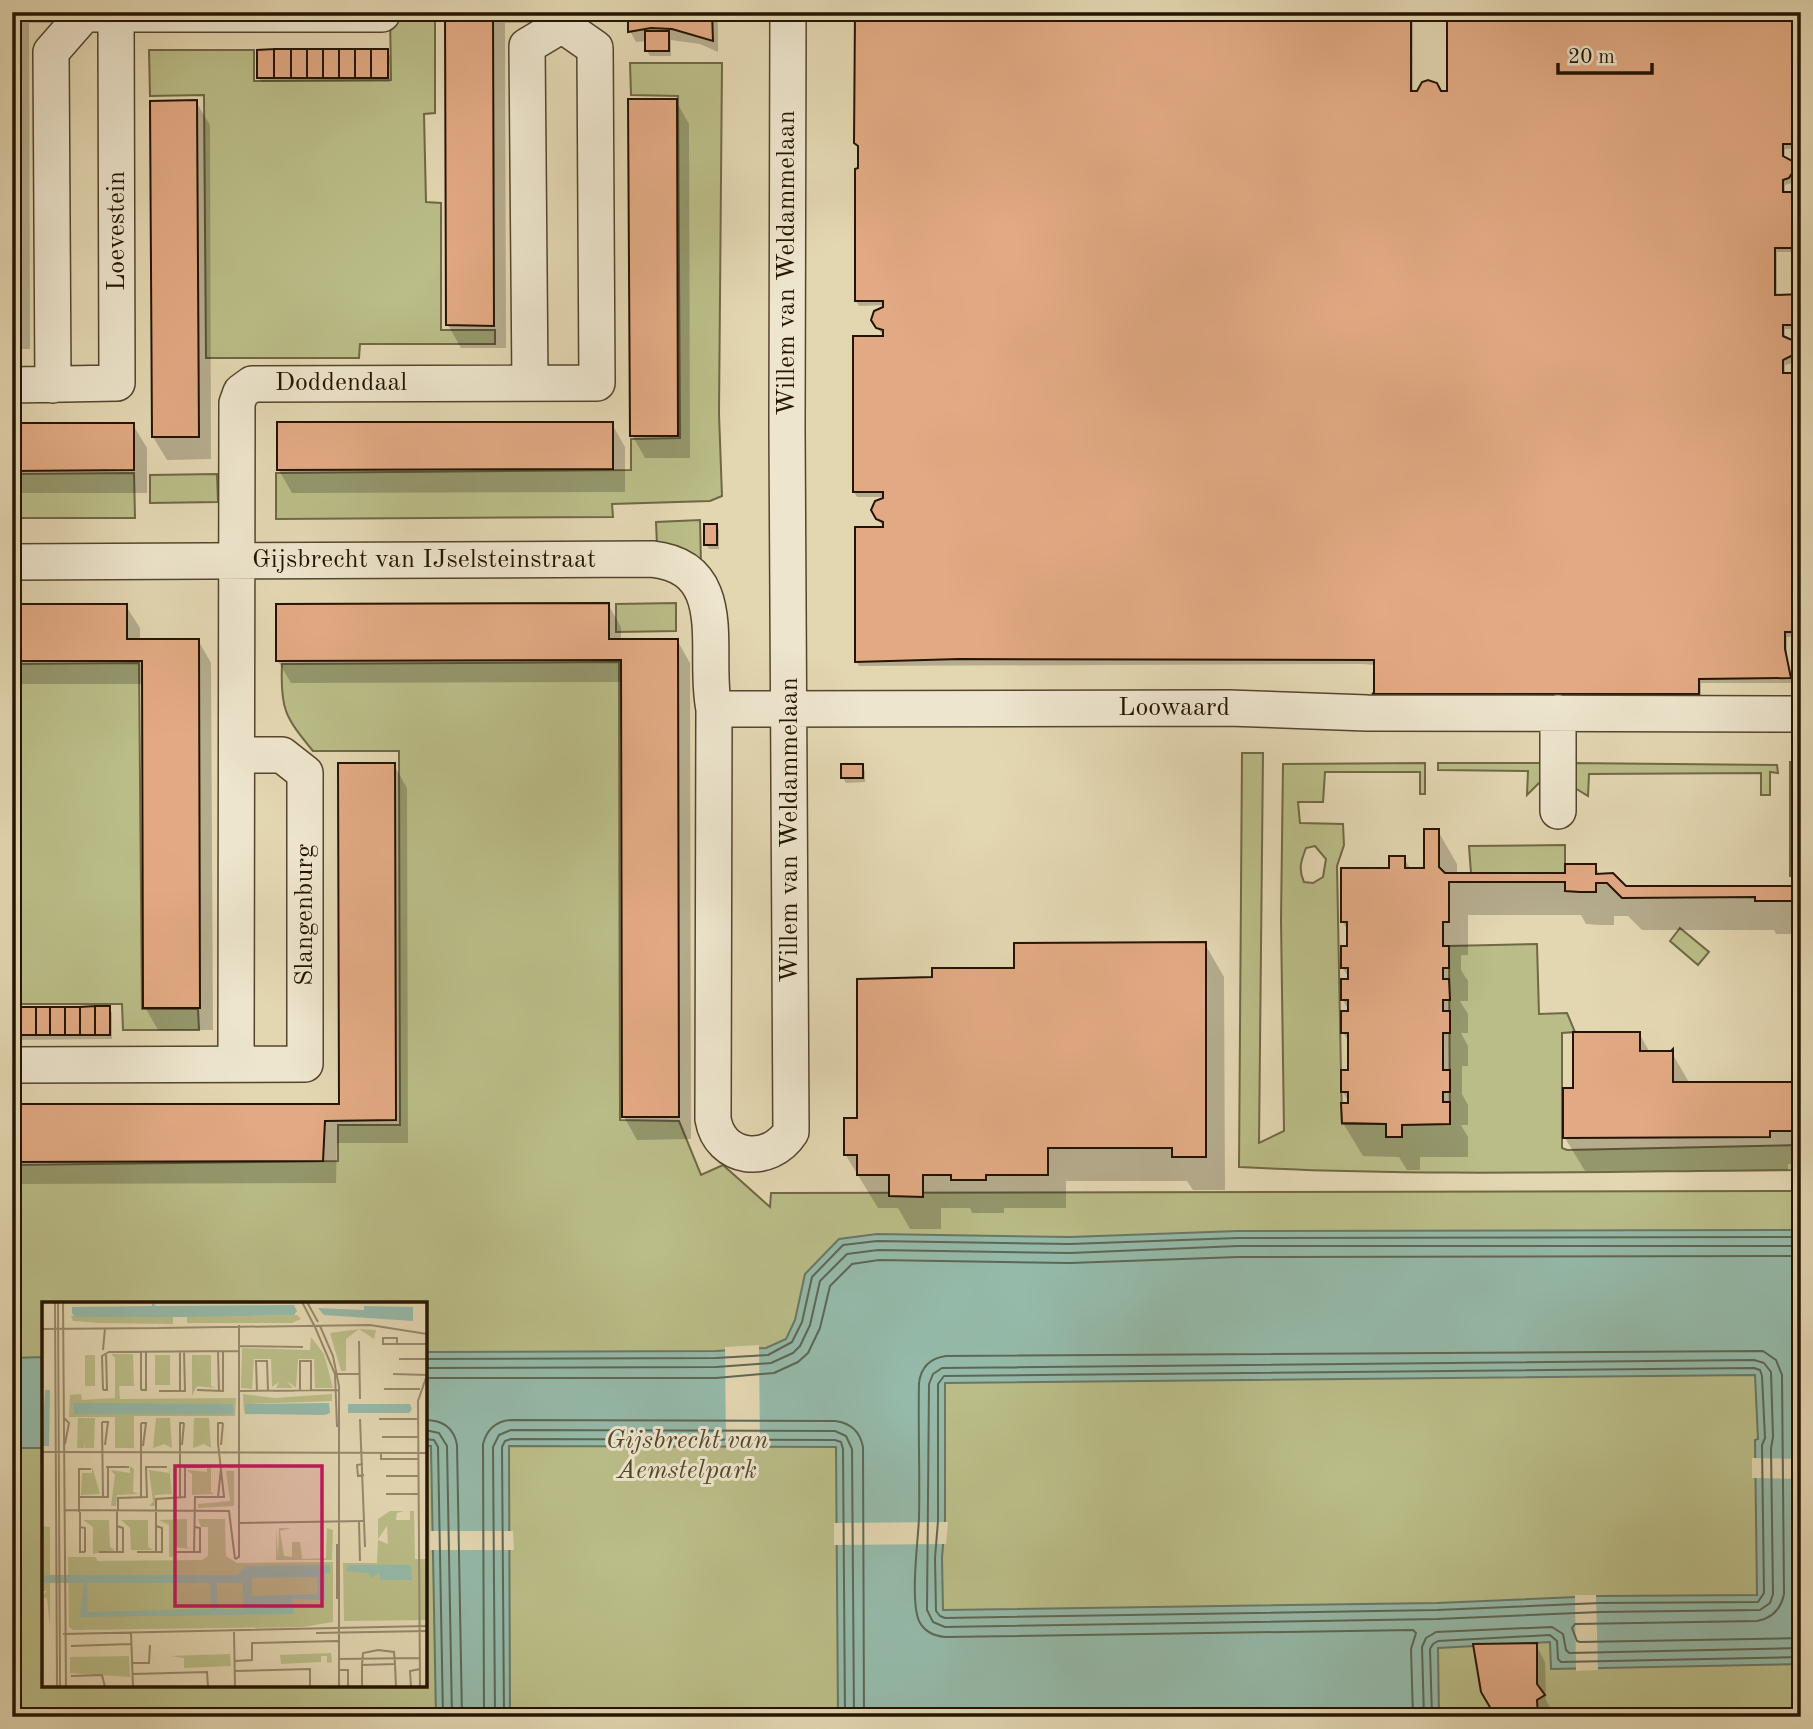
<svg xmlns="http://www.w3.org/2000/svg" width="1813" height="1729" viewBox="0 0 1813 1729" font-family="'Old Standard TT',serif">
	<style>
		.green { fill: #babd88; stroke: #706844; stroke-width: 2; fill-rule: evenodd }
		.water { fill: #95baaa; stroke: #687866; stroke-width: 2; fill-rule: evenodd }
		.pier { fill: #e3d7b2 }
		.shadow { fill: #0003 }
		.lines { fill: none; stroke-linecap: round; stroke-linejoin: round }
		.shore { stroke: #5d6755; stroke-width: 2 }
		.building { fill: #e2aa84; stroke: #251400; stroke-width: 2 }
		.minor-casing { stroke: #54452c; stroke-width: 38 }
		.minor { stroke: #ede5cd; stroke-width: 35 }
		.labels { text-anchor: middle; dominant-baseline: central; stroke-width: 6; stroke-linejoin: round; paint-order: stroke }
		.street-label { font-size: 26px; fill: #251400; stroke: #ede5cd }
		.park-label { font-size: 26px; font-style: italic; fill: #524729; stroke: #ede5cd }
		.inset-road { fill: none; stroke: #97896b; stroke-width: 2 }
		.view { fill: #c2185b; fill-opacity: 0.15; stroke: #c2185b; stroke-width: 3.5 }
		.inset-edge { fill: none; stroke: #251400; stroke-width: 3.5 }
	</style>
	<rect width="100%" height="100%" fill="#e3d7b2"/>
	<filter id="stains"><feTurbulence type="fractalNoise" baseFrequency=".00286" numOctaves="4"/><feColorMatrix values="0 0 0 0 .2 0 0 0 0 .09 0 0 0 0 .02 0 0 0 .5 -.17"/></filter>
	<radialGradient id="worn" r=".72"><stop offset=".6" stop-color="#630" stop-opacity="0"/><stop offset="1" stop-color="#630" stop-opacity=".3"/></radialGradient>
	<!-- green -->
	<path class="green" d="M390 12H435V113L424 114 426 202 441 203V330H495V344H360L359 358H206L204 95 150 96 149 50H254V81L391 80Z
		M630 63H722L719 414 722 496 710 501 612 504 613 517 276 519V473L631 470V439L680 438 678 96 631 95Z
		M134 473 135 518H12V474Z
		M217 474 218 502 150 503V475Z
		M700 520 701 565 657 545 656 522Z
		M676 603V631L616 632V604Z
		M619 662 620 1120 679 1121 701 1175 723 1165 770 1207 771 1193 1801 1191V1717H12V1165L338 1161V1125H400L399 751H313C285 717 280 709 282 664ZM44 1304H425V1685H44Z
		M139 663 142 1009H198L199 1030H123L122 1004H12V664Z
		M1242 753H1263L1259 1143 1284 1131 1281 920 1283 764 1425 763V794H1420V772H1325L1323 802H1298L1300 823 1343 824 1344 845 1337 866 1342 1124H1450L1449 946 1537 944 1539 1014 1567 1013 1575 1032 1562 1033V1148L1567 1150 1801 1145V1170C1614 1171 1426 1177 1239 1167ZM1315 846 1326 859 1323 877 1313 883 1304 882C1298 869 1301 861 1306 848Z
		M1790 762H1801V876H1790Z
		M1438 763H1542L1540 782 1527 795 1528 771 1438 770Z
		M1568 763 1777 765 1778 773 1770 772V795H1761V773L1589 774 1588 796 1570 785Z
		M1565 845V873H1471L1469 846Z
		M1680 928 1709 952 1698 965 1670 941Z"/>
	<!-- water -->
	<path class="water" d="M1801 1230V1664L1551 1669 1550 1642 1438 1648 1439 1717H838L836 1447 509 1446 510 1717H436L431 1446H425V1352L716 1351 766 1348 786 1339 795 1320 805 1274 839 1239 877 1234 1070 1237 1238 1231ZM1755 1375 1758 1439 1755 1440 1757 1595 1600 1596 1437 1603 943 1610 942 1558 945 1521V1383Z
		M44 1357V1448H12V1358Z"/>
	<!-- pier -->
	<path class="pier" d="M759 1345 760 1449 726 1450 725 1347Z
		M1752 1458 1801 1459V1479L1752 1478Z
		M948 1522 946 1544 834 1545V1523Z
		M430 1531H513L514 1550H430Z
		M1575 1595H1596L1598 1670 1576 1671Z"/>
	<!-- shadow -->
	<path class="shadow" d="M12 12H55V23H29L30 349H12Z
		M447 12H531V23H505L506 348H461L448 325Z
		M630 12H713L718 20V52L700 44 671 40V56H650L647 51V41L636 42 630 31Z
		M858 12H1413V93H1442L1801 12V148L1785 149V159L1791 163 1796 176 1792 183 1785 185V194H1801V252H1777V296H1801V329H1785V339L1794 347 1797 355 1793 363 1785 365V374H1801V637H1787V656L1792 683H1701V698L1378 699 1376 694V665L1363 664 859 666 856 661 885 529V525L881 524 873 510 890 497H857L854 492 885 338V334L881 333 873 320 890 305 859 306 856 301 859 168Z
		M387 51 390 56V82H261L259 77Z
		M676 101 689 124 690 458H645L632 435Z
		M196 102 210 125 211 459 167 460 153 437Z
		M612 424 625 447V492L292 493 279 470Z
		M12 425H133L147 448V493H12Z
		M716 525 719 530V549H709L706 544Z
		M608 604 621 627V640H677L690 663 691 1139 637 1140 624 1117 623 682 291 683 278 661Z
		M12 606H126L140 628V641L198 640 211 663 213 1030H158L145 1007 144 684H12Z
		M394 765 407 788 408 1143H337L336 1183 12 1184V1106H340Z
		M862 766 865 771V782L846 783 843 778Z
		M1438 831 1457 864V875H1567L1595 866 1600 875 1625 888H1801V934H1776L1774 930H1642L1628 916H1614V925H1600L1586 924 1581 915H1468V955H1461V970L1468 981V1001H1460L1468 1014V1033H1461L1468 1046V1066H1462V1094L1468 1105V1125H1461L1468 1137V1157H1420V1170H1407L1399 1157 1363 1156 1343 1123 1350 1105 1343 1092 1350 1072V1044L1343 1032 1350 1013 1343 1000 1350 980 1343 968 1349 948V933L1343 922 1404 858 1411 870H1426Z
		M1205 944 1224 977 1225 1190H1193L1187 1181H1066V1208H1004V1213H972L970 1208H941V1229H910L898 1208H878L845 1154 859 1119 933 978Z
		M12 1008H109L112 1013V1039L12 1040Z
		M1639 1033 1650 1053H1672L1690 1084 1801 1083V1164H1788V1170L1585 1171 1565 1138 1575 1090Z
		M1536 1645 1545 1662 1546 1700 1553 1713 1548 1717H1497L1490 1704Z"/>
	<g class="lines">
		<!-- shore -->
		<path class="shore" d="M425 1359 716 1358 768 1355 792 1342 802 1322 812 1277 843 1245 877 1241 1070 1244 1238 1238 1801 1237
			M1754 1360 1764 1363 1771 1372 1773 1437 1771 1448 1773 1594 1770 1603 1760 1610 1600 1612 1437 1619 945 1627 933 1622 927 1610 929 1384 933 1374 942 1368Z
			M425 1368 716 1367 771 1363 793 1353 800 1346 810 1325 820 1281 847 1254 878 1250 1070 1253 1238 1246H1801
			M1754 1368 1760 1370 1762 1376 1765 1438 1762 1445 1764 1593 1758 1602 1600 1603 1437 1610 945 1618 940 1616 936 1611 935 1558 938 1521V1384L944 1376Z
			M425 1378H716L774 1373 798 1362 808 1353 820 1328 830 1286 852 1264 879 1260 1070 1263 1238 1257 1801 1256
			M425 1420C443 1420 454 1428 457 1445L462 1717
			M425 1430 439 1433 447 1446 452 1717
			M425 1439 434 1440 438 1447 443 1717
			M484 1717 483 1444C487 1429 496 1421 511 1420L835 1421C851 1423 860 1431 863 1447L864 1717
			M495 1717 493 1447 499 1435 511 1430 835 1431 846 1436 852 1449 854 1717
			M504 1717 502 1447 505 1441 511 1439 835 1440 841 1442 843 1449 845 1717
			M1413 1717 1411 1649 1416 1633 1413 1630 945 1637C934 1636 924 1631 919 1621 910 1600 918 1542 919 1518 920 1473 918 1428 919 1383 921 1367 931 1358 946 1356L1763 1351 1776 1360 1782 1375 1784 1594C1781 1609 1773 1618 1757 1621L1575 1624 1572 1628 1577 1641 1580 1642 1801 1638
			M1424 1717 1422 1647 1426 1638 1436 1632 1552 1627 1563 1634 1566 1650 1569 1653 1801 1648
			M1432 1717 1430 1649 1433 1644 1438 1641 1550 1635 1557 1641 1558 1659 1561 1662 1801 1657"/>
	</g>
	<!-- building -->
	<path class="building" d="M12 12H16L18 326H12Z
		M445 12H493L494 326 446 325Z
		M628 12H712L713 41 672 29 651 28 628 32Z
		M855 12H1411V91H1417L1422 82 1428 80 1437 83 1441 91H1447V12H1801V144H1783V156L1792 161 1794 170 1789 178 1783 180V192H1801V248H1775V295L1801 294V325H1783V336L1792 340 1795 346 1793 355 1783 360V373H1801V632H1785V649L1791 678 1699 679V694H1372L1374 693V660H1372L960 659 855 662V527H883V522L876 519 871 510 875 501 883 498V492H853V336H883V330L876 328 871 320 874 311 883 307V301H855V169L858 168V146L854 143Z
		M1781 12H1801V29H1794V16H1781Z
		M645 31H669V51H645Z
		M274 49V78H257V50Z
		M274 49H291V78H274Z
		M291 49H307V78H291Z
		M307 49H323V78H307Z
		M323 49H339V78H323Z
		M339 49H355V78H339Z
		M355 49H371V78H355Z
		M371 49H388V78H371Z
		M628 99H677L678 436H630Z
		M197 100 199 437H152L150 101Z
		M277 422H613V469L277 470Z
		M12 423H134V470L12 471Z
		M704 524H717V545H704Z
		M609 603V639H678L679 1117H622L621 660 276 661V604Z
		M12 604H127V639H199L200 1008H143L142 661H12Z
		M338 763H395L396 1120 325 1121 323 1161 12 1162V1104H339Z
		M841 764H863V778H841Z
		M1424 829H1439V867L1445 873H1565V864H1596V874L1613 873 1626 886H1801V901H1755V897L1622 898 1607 883H1596V892H1580L1565 891V882H1449V922H1443V946H1449V968H1443V979H1449L1450 1000H1443V1011H1450V1033H1443V1070H1450V1092H1443V1102H1450V1124L1402 1125V1137H1386V1124L1342 1123 1341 1103H1348V1092H1341V1070H1348V1033H1341V1011H1348V1000H1341V979H1348V968H1341V946H1347V922H1341V868H1389V856H1405V868H1424Z
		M1206 942V1157H1172V1148H1048V1175H986V1180H951V1175H923V1197L889 1196V1175H857V1155H844V1118H857V979L932 977V968H1014V943Z
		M95 1006H110V1035H95Z
		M95 1006V1035H80V1007Z
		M12 1007H21V1035H12Z
		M21 1007H36V1035H21Z
		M36 1007H50V1035H36Z
		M50 1007H65V1035H50Z
		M65 1007H80V1035H65Z
		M1573 1032H1640V1051H1671L1673 1049V1082H1801V1131H1770V1137L1563 1138V1088H1573Z
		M1537 1643V1684L1545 1695 1537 1700 1538 1717H1499L1491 1709 1481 1692 1473 1644Z"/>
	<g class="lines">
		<defs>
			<path id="minor" d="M95 14H382
				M530 383 527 46 562 25
				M12 385 117 383 116 15
				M53 385 51 52 86 12
				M12 562 652 559C734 568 702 654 714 709L713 1119C720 1160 769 1166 791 1132L787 428 788 12
				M714 709 1228 708 1367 713 1801 714
				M1558 713V811
				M236 1064 237 403 241 392 252 384 597 383 595 48 562 25
				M12 1065 305 1064V773L282 755H237"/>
		</defs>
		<!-- minor casing -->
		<use href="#minor" class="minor-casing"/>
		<!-- minor -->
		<use href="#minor" class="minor"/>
	</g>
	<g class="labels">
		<!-- street labels -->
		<g class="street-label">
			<text transform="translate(117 231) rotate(-90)">Loevestein</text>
			<text transform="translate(787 263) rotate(-90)">Willem van Weldammelaan</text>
			<text x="341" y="383">Doddendaal</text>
			<text x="424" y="560">Gijsbrecht van IJselsteinstraat</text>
			<text x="1174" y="708">Loowaard</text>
			<text transform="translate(790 830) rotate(-90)">Willem van Weldammelaan</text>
			<text transform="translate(305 915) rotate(-90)">Slangenburg</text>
		</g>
		<!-- park labels -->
		<g class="park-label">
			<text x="687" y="1441">Gijsbrecht van<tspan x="687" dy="30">Aemstelpark</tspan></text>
		</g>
	</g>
	<!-- overview -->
	<g transform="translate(42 1302)">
		<rect width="385" height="385" fill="#e3d7b2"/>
		<path d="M255 13 259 17 250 21H145V14ZM29 14H131V22L57 21 31 19ZM317 27 304 37V69H299L288 31 318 27 334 28 332 37ZM269 35 282 52 291 86H273L272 57H256L254 86 244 78 251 86H234L237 80 230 85 229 57H212L210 87 199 86 200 46 268 48ZM69 52H91L92 84H77L78 97 194 96 193 114H92V146H73V115H27L28 93 39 92 40 98 73 96V56ZM30 102 181 103 189 104 190 112H32ZM43 53H53V84H43ZM113 53H128V83H113ZM150 53H169V84L173 86 155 84 150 94ZM201 92 233 96 290 92V99L204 102 202 112ZM36 116H53L52 146H43L42 141V146H35ZM114 116H128L130 146 122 142 111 146ZM152 116H167L169 146 162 142 151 146ZM50 164 58 192 39 193 40 171H50ZM88 164 92 167 91 190 96 192 75 193 74 204H69L73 173 69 168 88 171ZM127 164 130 192 113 193V204H107L111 200 107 168 127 171ZM165 164H169V190L173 192 150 193V172L145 168 165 170ZM184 169H192V204L156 206V202L188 199ZM348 209H362L355 211 354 218H368V209H372L373 257H385V318L302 319 301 261H335L336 238 346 242 345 224 336 237V217ZM145 217V245L149 247 132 245 131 255H127V223L117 218ZM156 217H183L184 254 195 261 291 260V320L261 325 31 328 27 325 26 255H54L55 259 160 258 166 254V225H159ZM41 218H67L68 245 73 248 51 252V225ZM79 218H106V245L111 248H89L88 226ZM0 224 8 225V325L5 296 0 295 5 289H0ZM234 225 236 256 237 226H249L238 229 242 254 250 255V240H258L260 257 284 256 285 226 291 228 290 258H234ZM289 351 290 360 285 361V354H279V360L239 362 238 353ZM188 352 189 364 142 366V356L128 354ZM87 354 88 375 28 371V355Z" fill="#babd88" fill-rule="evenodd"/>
		<path d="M110 0 114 4 252 3 255 9 252 13 140 15H33L30 11V5L110 4ZM322 4 371 5V19L282 13 276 6 322 8ZM3 88H8L7 144H0ZM30 101 191 102V112H32ZM287 101 288 111 283 113 203 112V102ZM306 102H368L370 107 367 111H306ZM288 263V271H283V298L250 297 252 312 38 315 42 281H0L3 273H195L204 264ZM275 275V292L210 294V276ZM45 281H168L169 307 46 310ZM175 281H201V307H175ZM369 263 370 278H338V271L328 276 327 271 305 269 306 263Z" fill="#95baaa" fill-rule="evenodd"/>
		<path class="inset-road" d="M13 0 15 385M16 0 18 385M21 0 24 385M260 0 273 25M265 0 276 20M278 24 291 54 297 84V385M273 25 293 72 295 125M117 26 328 23 385 32M0 27 119 26M317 39 318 97M355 41V36H341V42H385M197 44 261 45M61 48 63 26M99 49V88M138 49V89M176 49 177 89M357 57H385M294 72H318M351 72 385 73M342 87H378M61 88 60 54 67 50 197 49M61 88H65L64 51M99 88H104V49M155 88 181 89V49M258 88V59H269V89M117 89H143L142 49M197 89 297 88M215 89 214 59H225L226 89M231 89H253M22 116 27 121 23 142M318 117 323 245M337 117H376M60 120 61 195M60 120H66L63 143M99 121V195M99 121H104L101 144M340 135H376M140 143 142 121M179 143 181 121M0 150 385 151M339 151V157H376M321 162 315 163 316 174 322 173M64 165H87M103 165H125M141 165H164M344 174H376M344 192H376M37 195H66V165M138 195V121H142M176 195 179 166M23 208 187 209 193 257M76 209V196L105 195 104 165M37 210V167H49M38 210V250H43M317 219 318 259M196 221 323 219M38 225 43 226V250M295 242V297M57 250H81V226L75 224M75 250V209M95 250H120V226L114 224M114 250V197L143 195V165M133 250H158V226L153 225M152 250 153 195H182L176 141V121H181M193 257 197 255V23M192 330 193 385M89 331 91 385M274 331 385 329M21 332 385 324M29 344 89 342M336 348 352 350 353 362 320 363 321 351ZM296 357 377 356M193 359 210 358V341L296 339M91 361H107L108 343M353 362 354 385M320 363V385M296 368H306V385M193 369 268 367V385M91 372 165 370 166 385M29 374 60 373 63 385M369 385 368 369 378 367M378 385 376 99 385 73"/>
		<path class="view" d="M133 164H280V304H133Z"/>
		<rect width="385" height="385" class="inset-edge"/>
	</g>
	<!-- margin -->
	<rect width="1813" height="1729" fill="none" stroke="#e3d7b2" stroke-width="42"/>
	<rect x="14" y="14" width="1785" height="1701" fill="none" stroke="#251400" stroke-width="3.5"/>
	<rect x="21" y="21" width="1771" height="1687" fill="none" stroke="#251400" stroke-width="2"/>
	<!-- scale -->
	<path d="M1558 63v10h94v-10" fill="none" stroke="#251400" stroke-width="3.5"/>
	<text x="1568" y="63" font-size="21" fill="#251400" stroke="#ede5cd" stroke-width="5" paint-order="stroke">20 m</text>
	<rect width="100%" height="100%" filter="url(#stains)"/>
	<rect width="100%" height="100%" fill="url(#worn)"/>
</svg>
